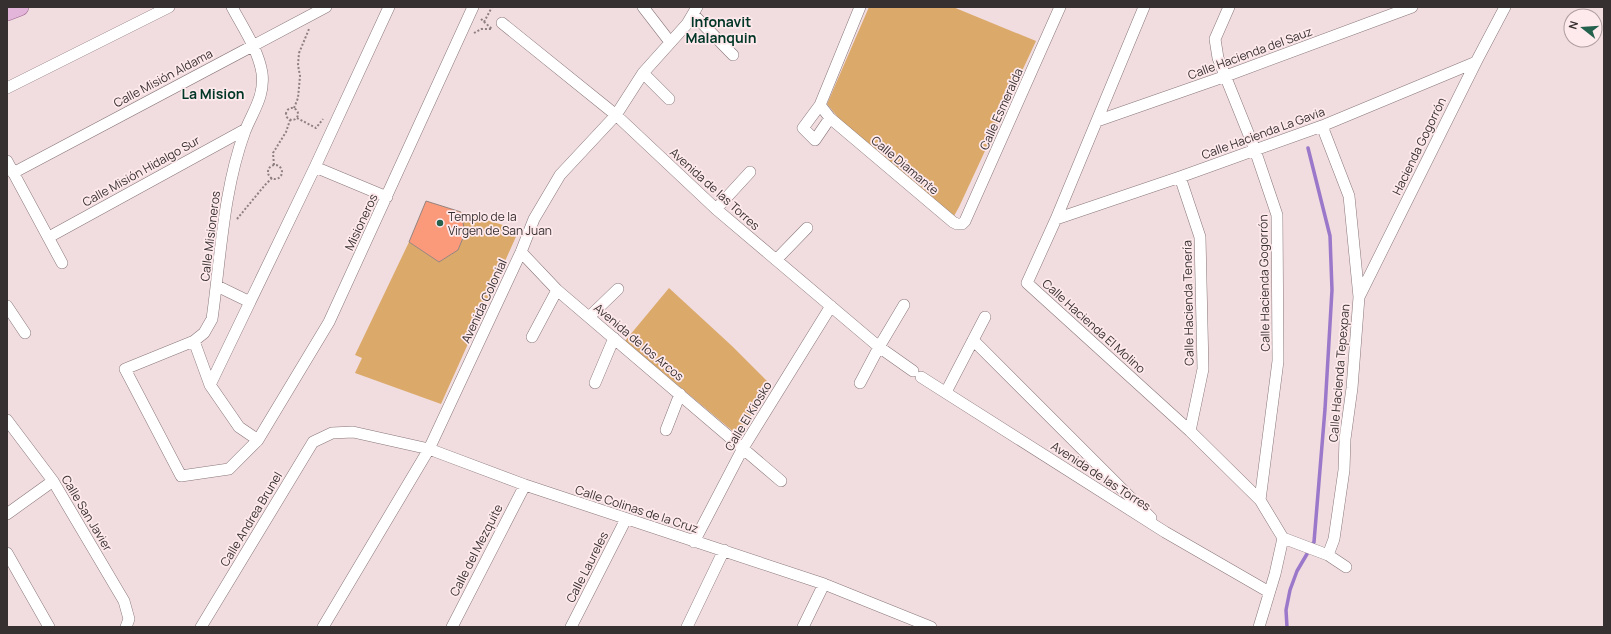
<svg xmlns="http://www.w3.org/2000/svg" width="1611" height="634" viewBox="0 0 1611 634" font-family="Manrope,sans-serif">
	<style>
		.green { fill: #dbaa6b }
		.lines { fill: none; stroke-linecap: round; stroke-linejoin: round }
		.stream { stroke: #9b78ca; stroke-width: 3.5 }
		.building { fill: #fa9a7a; stroke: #95847e }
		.minor-casing { stroke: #89777a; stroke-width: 12 }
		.primary-casing { stroke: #9c668f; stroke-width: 18 }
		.path { stroke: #8e8082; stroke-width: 2; stroke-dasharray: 2 2; stroke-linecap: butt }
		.minor { stroke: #fff; stroke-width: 11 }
		.primary { stroke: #e4b5da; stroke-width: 17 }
		.poi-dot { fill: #24624e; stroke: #fee9ec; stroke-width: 1.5 }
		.labels { text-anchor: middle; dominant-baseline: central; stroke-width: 3.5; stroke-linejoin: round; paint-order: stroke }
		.street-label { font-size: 12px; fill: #373031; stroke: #fee9ec }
		.poi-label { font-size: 12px; fill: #373031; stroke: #fee9ec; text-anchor: start }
		.quarter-label { font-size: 14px; font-weight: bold; fill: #003627; stroke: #fee9ec }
	</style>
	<rect width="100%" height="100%" fill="#f1dcdf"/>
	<!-- green -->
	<path class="green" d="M869 7H953L1036 41 959 207 954 216 840 120 827 104Z
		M461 212 519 230 441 404 355 373 362 358 355 355 409 242 439 262 458 250 465 233Z
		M669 288 732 346 771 385 756 404 745 428 735 433 625 341Z"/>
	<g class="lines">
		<!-- stream -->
		<path class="stream" d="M1287 627 1286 610 1290 590 1297 571 1314 542 1325 409 1332 290 1330 236 1308 148"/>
	</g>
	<!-- building -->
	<path class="building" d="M426 201 461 212 465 233 458 250 439 262 409 242Z"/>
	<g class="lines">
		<defs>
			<path id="minor" d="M232 7C243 28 258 49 262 73 265 96 253 111 245 131 223 191 221 255 212 319L204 333 194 341 125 369 181 476 229 469 258 440 329 322 473 7
				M643 7 670 42
				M1144 7 1056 219 1027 283 1190 431 1260 500 1283 538 1328 555 1346 567
				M1229 7 1215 39 1218 58 1255 150 1277 215 1278 361 1260 500
				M693 14 733 55
				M502 23 616 115 716 209 879 347 913 371
				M643 73 669 99
				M7 88 169 7
				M820 105 830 118 953 222 957 224H962L965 221 1060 7
				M830 118 815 140 803 128 820 105 860 7
				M1097 121 1226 76 1412 7
				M1322 126 1349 196 1359 297 1352 388 1345 439 1344 470 1334 539 1328 555
				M7 161 62 263
				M315 167 387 197
				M13 173 326 7
				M1180 177 1200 237 1203 369 1190 431
				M716 209 750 172
				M1056 219 1180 177 1322 126 1476 62
				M49 237 246 129
				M521 252 557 290 781 481
				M776 260 807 228
				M217 286 250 302
				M1359 297 1476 62 1505 7
				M7 306 25 333
				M589 317 618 289
				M532 337 557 290
				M973 340 1151 518
				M194 341 210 385 239 427 258 440
				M921 377 1165 532 1269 592
				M595 383 614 338
				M860 383 879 347 904 305
				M210 385 315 167 389 7
				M946 392 985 317
				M7 420 53 481 124 601 129 619 126 627
				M666 430 680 394
				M7 514 53 481
				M694 542 743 448 831 306
				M7 553 49 627
				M201 627 313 442 332 433 353 432 429 449 525 485 824 584 931 627
				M323 627 429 449 521 252 534 219 560 175 616 115 643 73 687 24 697 7
				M452 627 525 485
				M571 627 626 519
				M687 627 724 550
				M803 627 824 584
				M1259 627 1275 574 1283 538"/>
			<path id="primary" d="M7 12 20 7"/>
		</defs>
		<!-- minor casing -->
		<use href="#minor" class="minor-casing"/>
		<!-- primary casing -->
		<use href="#primary" class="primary-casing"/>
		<!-- path -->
		<path class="path" d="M481 19 492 29
			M484 22 492 7
			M474 33 481 29H492
			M286 114a6 6 0 1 1 12 0a6 6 0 1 1-12 0Z
			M294 108 298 98 300 76 298 65 299 53 309 29
			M297 118 316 128 323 119
			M268 172a7 7 0 1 1 14 0a7 7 0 1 1-14 0Z
			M274 165 273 153 286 132 290 120
			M237 219 265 185 272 178"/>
		<!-- minor -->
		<use href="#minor" class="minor"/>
		<!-- primary -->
		<use href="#primary" class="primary"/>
	</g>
	<!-- markers -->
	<circle class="poi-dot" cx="440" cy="223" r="4"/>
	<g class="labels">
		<!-- street labels -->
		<g class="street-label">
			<text transform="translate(1250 53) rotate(-20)">Calle Hacienda del Sauz</text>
			<text transform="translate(163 78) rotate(-28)">Calle Misión Aldama</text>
			<text transform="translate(1001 109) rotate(-66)">Calle Esmeralda</text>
			<text transform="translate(1263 133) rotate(-20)">Calle Hacienda La Gavia</text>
			<text transform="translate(1419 146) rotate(-64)">Hacienda Gogorrón</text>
			<text transform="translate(905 165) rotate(40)">Calle Diamante</text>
			<text transform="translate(141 171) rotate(-29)">Calle Misión Hidalgo Sur</text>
			<text transform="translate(715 189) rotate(42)">Avenida de las Torres</text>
			<text transform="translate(361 222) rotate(-65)">Misioneros</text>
			<text transform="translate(210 236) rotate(-83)">Calle Misioneros</text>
			<text transform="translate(1264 283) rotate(-91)">Calle Hacienda Gogorrón</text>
			<text transform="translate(484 301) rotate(-65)">Avenida Colonial</text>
			<text transform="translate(1188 303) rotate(-91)">Calle Hacienda Tenería</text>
			<text transform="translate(1094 326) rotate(42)">Calle Hacienda El Molino</text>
			<text transform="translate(639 342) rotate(40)">Avenida de los Arcos</text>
			<text transform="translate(1339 373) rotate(-85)">Calle Hacienda Tepexpan</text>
			<text transform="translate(748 416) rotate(-59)">Calle El Kiosko</text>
			<text transform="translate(1101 476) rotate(33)">Avenida de las Torres</text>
			<text transform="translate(637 509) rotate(18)">Calle Colinas de la Cruz</text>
			<text transform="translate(87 513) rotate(59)">Calle San Javier</text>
			<text transform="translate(251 519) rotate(-59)">Calle Andrea Brunel</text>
			<text transform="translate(476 550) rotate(-63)">Calle del Mezquite</text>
			<text transform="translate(587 567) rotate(-63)">Calle Laureles</text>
		</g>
		<!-- poi labels -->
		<g class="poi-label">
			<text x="448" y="216">Templo de la<tspan x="448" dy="14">Virgen de San Juan</tspan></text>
		</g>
		<!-- quarter labels -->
		<g class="quarter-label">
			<text x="721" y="21">Infonavit<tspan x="721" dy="16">Malanquin</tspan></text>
			<text x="213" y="93">La Mision</text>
		</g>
	</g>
	<!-- border -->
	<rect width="1611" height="634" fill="none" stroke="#373031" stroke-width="16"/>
	<!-- north arrow -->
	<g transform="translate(1583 28) rotate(287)"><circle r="19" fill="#fee9ec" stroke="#ae9fa1"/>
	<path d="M0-3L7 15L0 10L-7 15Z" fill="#24624e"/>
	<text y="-6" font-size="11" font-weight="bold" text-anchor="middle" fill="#373031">N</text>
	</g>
</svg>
